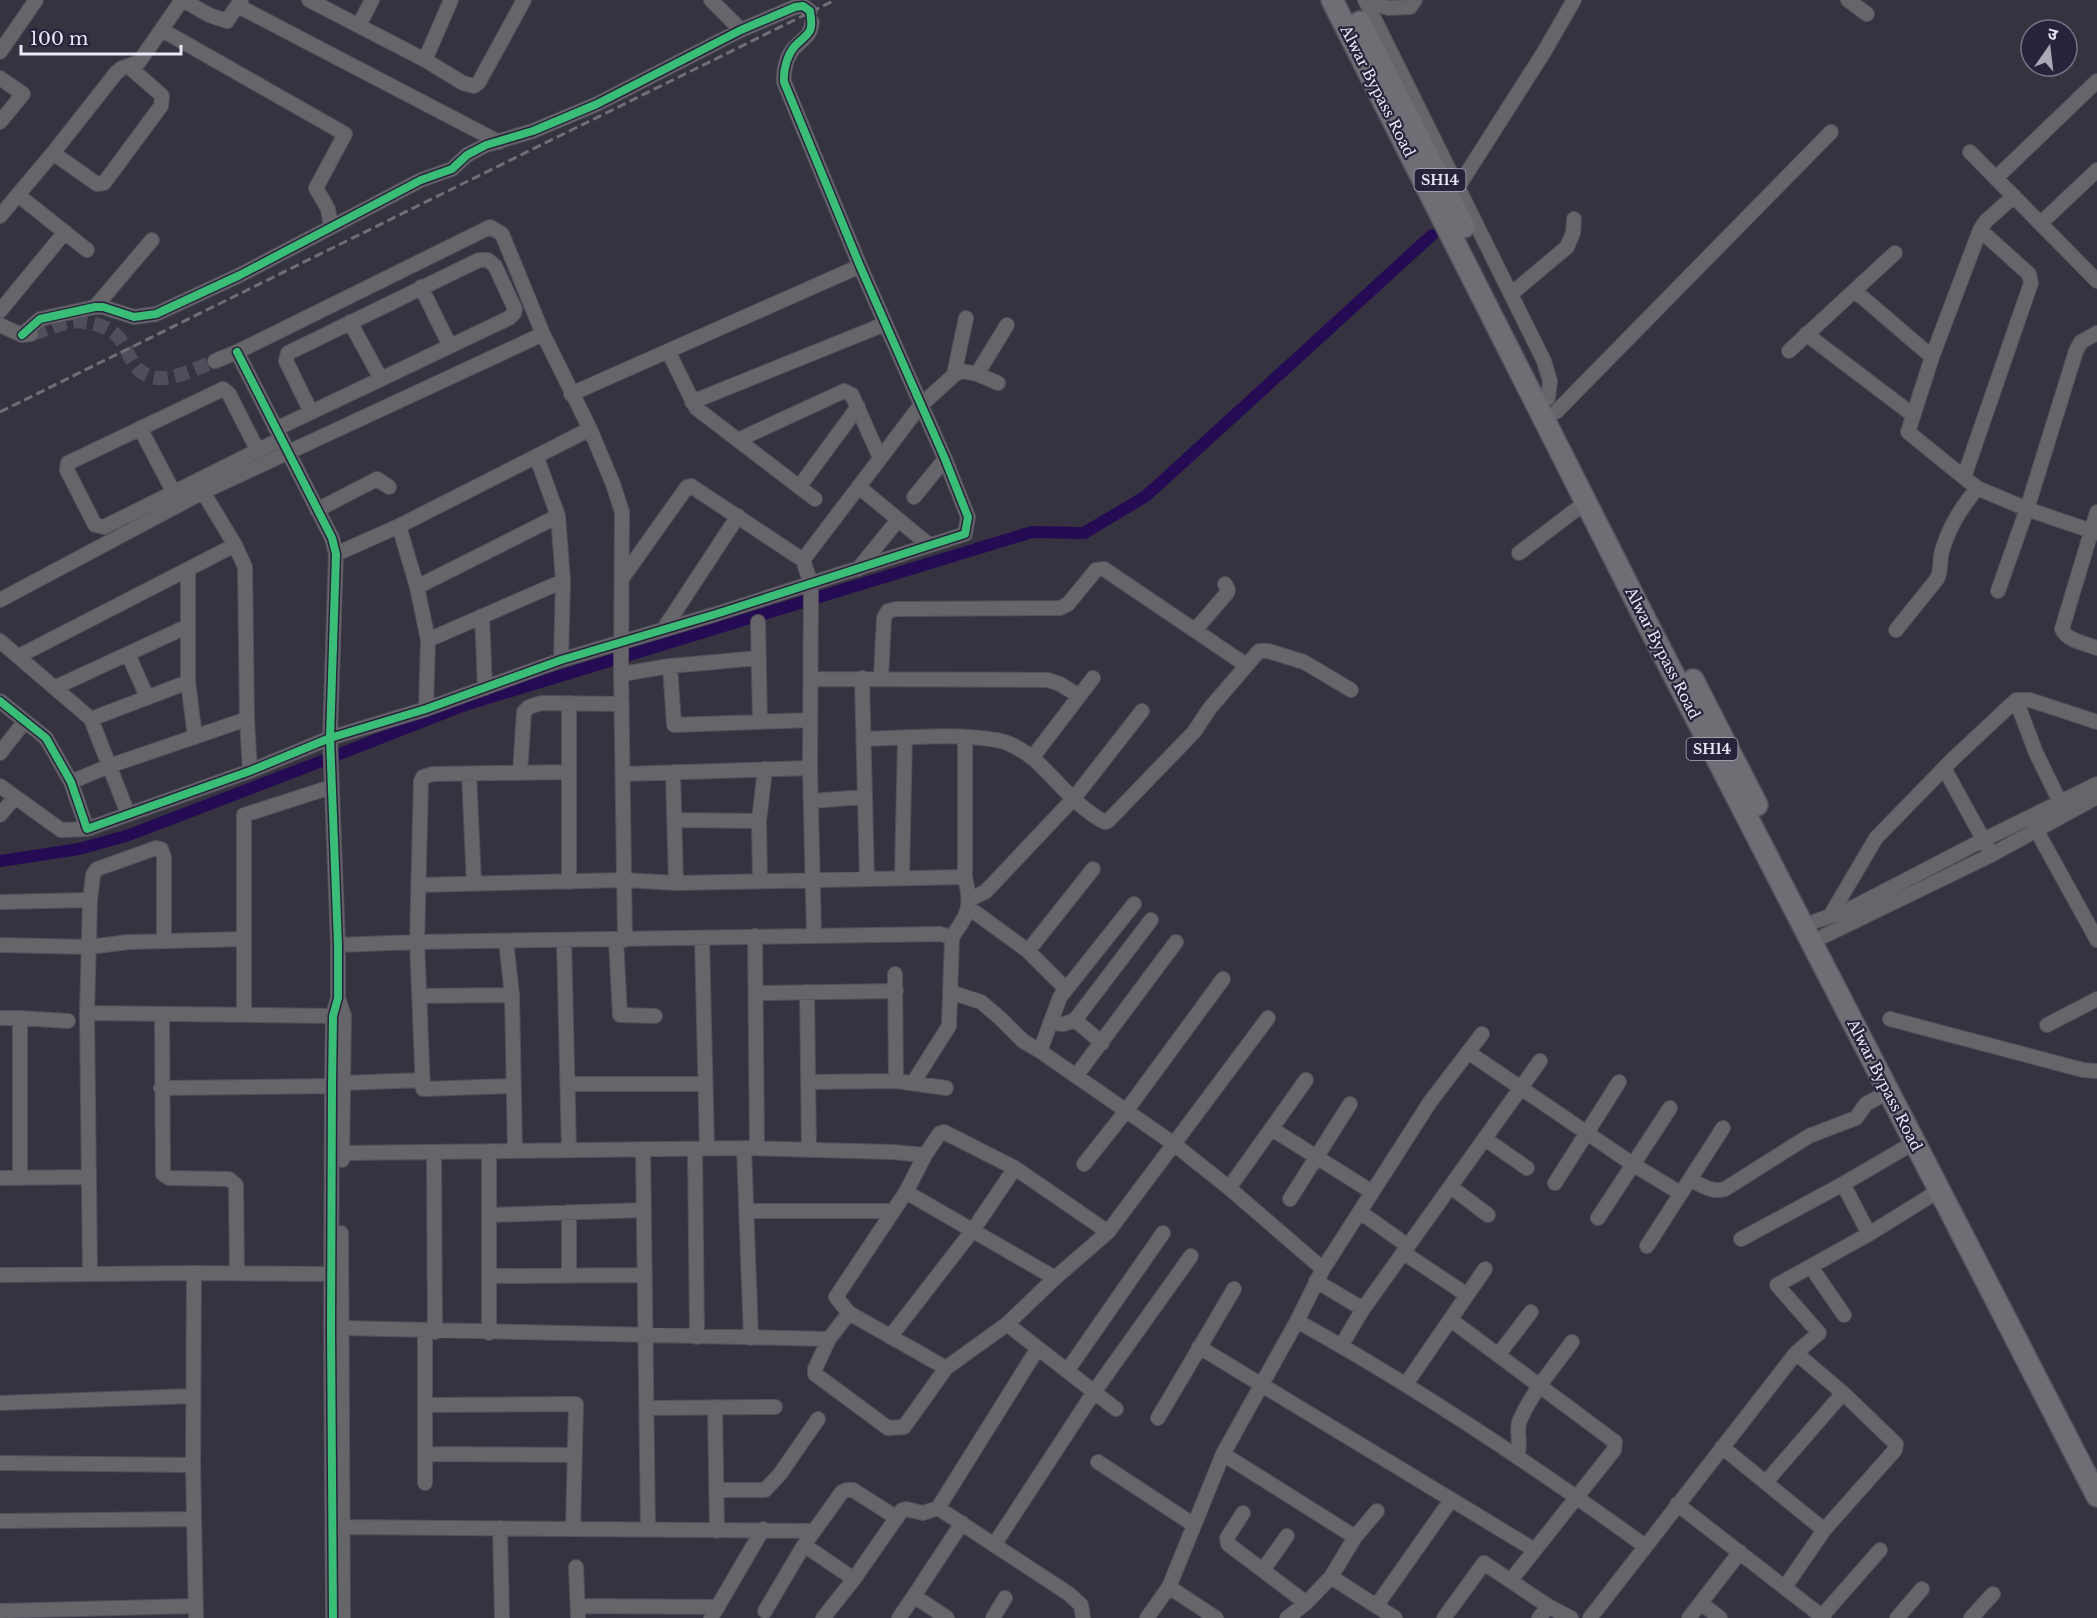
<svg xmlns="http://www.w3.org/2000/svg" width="2097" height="1618" viewBox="0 0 2097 1618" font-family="'Libre Baskerville','Noto Sans Devanagari',serif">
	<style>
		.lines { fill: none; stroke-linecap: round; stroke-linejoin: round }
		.canal { stroke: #250b54; stroke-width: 12 }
		.minor-tunnel { stroke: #4f4e5b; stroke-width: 14; stroke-dasharray: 14 7; stroke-linecap: butt }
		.minor-casing { stroke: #52515c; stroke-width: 16 }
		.primary-casing { stroke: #52515c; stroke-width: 24 }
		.minor { stroke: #65656a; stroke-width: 14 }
		.primary { stroke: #6f6e75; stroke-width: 21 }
		.rail { stroke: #706f75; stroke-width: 3; stroke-dasharray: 9 4.5; stroke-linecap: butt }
		.cycleway-casing { stroke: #27233a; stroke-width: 11 }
		.cycleway { stroke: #3abd76; stroke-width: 8 }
		.labels { text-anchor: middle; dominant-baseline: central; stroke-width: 4.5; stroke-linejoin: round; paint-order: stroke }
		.shield { fill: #27233a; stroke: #afadbe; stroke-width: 1.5 }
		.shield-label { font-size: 14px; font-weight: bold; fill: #e9e8f7 }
		.street-label { font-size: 15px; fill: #e9e8f7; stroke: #27233a }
	</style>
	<rect width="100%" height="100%" fill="#34333f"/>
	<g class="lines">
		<!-- canal -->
		<path class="canal" d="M337 755 465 705 1032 532 1084 533 1146 496 1432 235
			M0 861 79 849 129 835 322 761"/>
		<!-- minor-tunnel -->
		<path class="minor-tunnel" d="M33 334C45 330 60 323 72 322 87 320 110 326 119 338 131 354 133 376 158 378 178 379 197 368 215 361"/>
		<defs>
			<path id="minor" d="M183 0 209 15 227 21 241 0
				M309 0 425 60 463 83 474 86 479 82 524 0
				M711 0 741 30
				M1365 0 1544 361 1550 381 1548 398
				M1848 0 1867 14
				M1366 2 1389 8 1410 7 1415 0
				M238 6 499 142
				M359 25 372 0
				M162 30 345 134 316 188 328 209 331 227
				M0 52 36 0
				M425 60 451 0
				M0 78 23 94 0 122
				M1970 152 2097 281
				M53 153 97 184 104 183 161 106 162 96 158 92 128 66
				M1996 178 2097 81
				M1458 187 1544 52 1574 0
				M18 195 87 250
				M0 216 53 153 116 73 122 68 139 62 182 0
				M2041 223 2097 170
				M421 287 450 346
				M1855 291 1932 357
				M1511 294 1567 247 1573 233 1574 219
				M95 307 152 240
				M0 311 65 232
				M350 322 381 379
				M0 325 22 335 31 334
				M1806 334 1913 415
				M22 335 40 319 95 307H103L134 317 156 314 240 275 421 180 452 169 467 155 486 145 533 131 597 104 741 30 795 7 803 6 810 11
				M668 351 696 408 815 499
				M1789 351 1895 253
				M237 352 332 538 336 554 330 738 338 945V998L333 1016 332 1086 331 1329 333 1618
				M215 361 237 352 490 227 502 234 543 334 590 429 613 484 622 512 621 670 625 940
				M977 374 1007 325
				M954 375 966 318
				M571 394 860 266
				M692 402 885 324
				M1556 412 1831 132
				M140 428 174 493
				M276 429 509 318 514 313 515 309 495 266 488 260H479L288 353 286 361 311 412
				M738 440 844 391 852 395 880 458
				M258 451 229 394 223 389 68 463 67 470 95 525 104 527 281 439
				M537 458 558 516 563 581 561 660
				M1964 477 2031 283 2029 274 1980 230
				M799 487 858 407
				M859 487 929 545
				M1977 488 1908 432 1932 357 1980 230 1986 221 2014 196
				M203 492 235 545 245 567 247 719 250 771
				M914 497 945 459
				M317 510 377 479 389 487
				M2097 512 2062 629C2067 641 2085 643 2097 648
				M399 526 417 587 428 640 426 709
				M1519 553 1586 502
				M336 554 399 526 590 429
				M858 569 898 520
				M188 570V682L195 737
				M623 577 687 487 691 486 803 560
				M417 587 558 516
				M1998 591 2027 509 2076 351 2081 342 2097 333
				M0 600 203 492 543 334
				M482 616 485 688
				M758 622 760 722
				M1196 629 1227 593 1228 590 1225 584
				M663 630 738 516
				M1896 630 1937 579C1942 570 1939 561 1942 551 1950 525 1960 510 1977 488L2027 509 2097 533
				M428 640 563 581
				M0 641 91 719 128 814
				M128 654 147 697
				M19 656 235 545
				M670 666 674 725 810 720
				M622 674 670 666 759 658
				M862 678 867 879
				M881 678 884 618 888 611 896 609 1060 608 1068 604 1096 570 1104 569 1246 665
				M811 679 1048 680 1060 684 1079 696
				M56 687 188 626
				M2016 700 2036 753 2060 802
				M0 701 46 738 71 782 87 829 250 771 330 738 426 709 561 660 716 614 965 534 968 517 945 459 860 266 784 82C783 70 787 54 796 46 805 37 811 35 812 22
				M569 703V882
				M91 719 188 682
				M863 739C904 738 957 733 996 740 1010 742 1022 750 1033 758 1055 778 1078 809 1105 822L1108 821 1194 732 1210 708 1259 651H1268L1304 662 1351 690
				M0 753 25 721
				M1032 758 1093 678
				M1944 768 1988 848
				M673 772 676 883 965 877V738
				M520 773 524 712 529 707 541 703 622 704
				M469 774 474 884
				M623 774 810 768
				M71 782 109 766 247 719
				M0 786 61 830 87 829
				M811 801 865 797
				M0 815 15 797
				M674 820 759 821 760 881
				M759 821 765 769
				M2033 824 2097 940
				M902 878 905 738
				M418 885 624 880 676 883
				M970 899 985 892 991 886 1074 798 1142 711
				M0 902 90 900
				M969 908 1028 951 1066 989
				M1830 916 1876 838 1954 758 2016 700H2030L2097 722
				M1816 921 1846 911 1983 840 2097 784
				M814 935 810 768 811 584 803 560 920 406 954 375 961 371 977 374 998 383
				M755 936 757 1148
				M1824 936 1991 855 2097 797
				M952 937C969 913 972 907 965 877
				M702 938 707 1148
				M564 940 569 1150
				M616 940 620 1015 655 1016
				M506 941 512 995
				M0 945 90 947 128 942 244 939
				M338 945 417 942 940 934 952 937 949 1026 913 1083
				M1028 951 1093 869
				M895 974 896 1081
				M807 992 809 1150
				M950 992 981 1002 1000 1018 1023 1041 1040 1051 1174 1144 1229 1188 1323 1269
				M756 993 896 991
				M419 996 512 995 515 1151
				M338 998 344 1016 342 1160
				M87 1013 333 1016
				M162 1014 163 1174 169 1178 229 1179 236 1185 237 1273
				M244 1015V815L331 787
				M0 1018H20V1178
				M20 1018 68 1021
				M1890 1019 2083 1070 2097 1071
				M1075 1020 1102 1043
				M1050 1023 1064 1024 1075 1020 1151 920
				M2047 1025 2097 999
				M1040 1051 1060 997 1134 904
				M1468 1052 1634 1165 1680 1193
				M1076 1076 1176 942
				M808 1082 896 1081 946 1088
				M343 1083 423 1080
				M567 1084H705
				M513 1086 423 1089 417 942 421 781 423 777 433 774 568 772
				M161 1088 332 1086
				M1272 1129 1372 1192
				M1485 1139 1527 1168
				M744 1148 751 1338
				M643 1149 648 1530
				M695 1149 697 1337
				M489 1151V1333
				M434 1152 435 1332
				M342 1153 744 1148 892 1152 925 1155 940 1133 944 1132 1015 1168 1108 1232 1055 1278 1007 1324 946 1368
				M1084 1164 1126 1111 1223 979
				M0 1178 89 1177
				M1690 1179C1701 1185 1712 1193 1725 1189L1809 1136 1856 1118 1866 1104 1888 1092
				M1555 1183 1619 1082
				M1843 1184 1915 1142
				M1451 1187 1488 1215
				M1229 1188 1306 1080
				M906 1192 925 1155
				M1290 1199 1350 1104
				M747 1211H893
				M569 1212V1275
				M1360 1212 1408 1246
				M489 1215 644 1210
				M1598 1218 1670 1108
				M1108 1232 1268 1018
				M341 1233 343 1618
				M1741 1239 1843 1184 1869 1234
				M1647 1246 1723 1128
				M1404 1253 1467 1295
				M1811 1267 1844 1315
				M194 1273 193 1465 196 1618
				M90 1274 87 1013 90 900 93 875 97 869 156 848 161 849 164 857V941
				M0 1275 194 1273 331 1274
				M489 1276 645 1275
				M1316 1281 1363 1309 1540 1061
				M849 1313 836 1297 906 1192 1055 1278
				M1451 1320 1615 1442 1614 1450 1511 1580
				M1297 1321C1418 1388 1533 1465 1645 1546
				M1007 1324 1116 1409
				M342 1328 829 1339 815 1369V1374L888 1428 904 1427 946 1368 849 1313 829 1339
				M425 1331V1483
				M890 1337 973 1230 1015 1168
				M1341 1346 1363 1309
				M1199 1347 1533 1549
				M1038 1348 938 1508 1069 1594 1081 1605 1083 1618
				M1796 1353 1843 1393 1896 1444 1895 1450 1824 1530
				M1498 1355 1531 1312
				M1067 1371 1163 1233
				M1406 1384 1485 1269
				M0 1403 193 1396
				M425 1405 576 1404 573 1529
				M715 1407 717 1531
				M647 1408 775 1407
				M1158 1418 1234 1289
				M1722 1447 1824 1530 1785 1587
				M425 1454 575 1455
				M1223 1454 1355 1537 1331 1577 1395 1618
				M1517 1457C1522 1442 1515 1430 1520 1420 1532 1392 1554 1367 1572 1342
				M1098 1462 1194 1525
				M0 1463 193 1465
				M1766 1482 1843 1393
				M717 1490H765L780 1474 818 1419
				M1677 1504 1824 1618
				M1243 1513 1227 1538 1228 1544 1306 1603
				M0 1521 194 1519
				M343 1527 813 1531
				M500 1528 502 1618
				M1355 1537 1377 1511
				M804 1545 854 1579
				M994 1545 1094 1392 1191 1256
				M576 1567 578 1618
				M1263 1570 1287 1536
				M1169 1587 1216 1618
				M1701 1603 1720 1618
				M1377 1605 1451 1500
				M578 1606 718 1607
				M0 1611 196 1606
				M765 1611 804 1545 842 1492 847 1490H853L897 1518
				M1822 1616 1880 1550
				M711 1618 763 1529
				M823 1618 854 1579 902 1510 906 1509 923 1513 938 1508
				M899 1618 914 1596
				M947 1618 914 1596 962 1523
				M993 1618 1005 1598
				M1147 1618 1169 1587 1223 1454 1297 1321 1323 1269 1430 1102 1482 1034
				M1287 1618 1306 1603 1331 1577
				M1444 1618 1484 1563 1548 1606 1571 1618
				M1539 1618 1548 1606
				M1590 1618 1796 1353 1819 1333 1777 1285 1869 1234 1940 1190
				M1689 1618 1740 1552
				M1897 1618 1922 1589
				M1971 1618 1993 1594"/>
			<path id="primary" d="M1332 0 1647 623 2097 1496
				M1360 22 1464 227
				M1693 680 1757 805"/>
		</defs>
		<!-- minor casing -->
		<use href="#minor" class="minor-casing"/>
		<!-- primary casing -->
		<use href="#primary" class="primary-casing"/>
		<!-- minor -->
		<use href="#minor" class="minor"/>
		<!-- primary -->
		<use href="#primary" class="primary"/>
		<!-- rail -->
		<path class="rail" d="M0 412 835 0"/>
		<defs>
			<path id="cycleway" d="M237 352 332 538 336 554 330 738 338 945V998L333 1016 332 1086 331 1329 333 1618
				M0 701 46 738 71 782 87 829 250 771 330 738 426 709 561 660 716 614 965 534 968 517 945 459 860 266 784 82C783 71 787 55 795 46 809 32 814 34 810 11L803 6 795 7 741 30 597 104 533 131 486 145 467 155 452 169 421 180 240 275 156 314 134 317 103 307H95L40 319 22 335"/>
		</defs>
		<!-- cycleway casing -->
		<use href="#cycleway" class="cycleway-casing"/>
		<!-- cycleway -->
		<use href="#cycleway" class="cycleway"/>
	</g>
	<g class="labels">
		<!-- shield labels -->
		<g class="shield">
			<rect x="1414.5" y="169" width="51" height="22" rx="4.5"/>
			<rect x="1686.5" y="738" width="51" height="22" rx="4.5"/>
		</g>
		<g class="shield-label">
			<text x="1440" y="180">SH14</text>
			<text x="1712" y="749">SH14</text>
		</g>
		<!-- street labels -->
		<g class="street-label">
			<text transform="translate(1378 91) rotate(63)">Alwar Bypass Road</text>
			<text transform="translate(1663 653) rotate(63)">Alwar Bypass Road</text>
			<text transform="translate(1885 1085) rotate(63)">Alwar Bypass Road</text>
		</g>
	</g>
	<!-- north arrow -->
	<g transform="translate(2049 48) rotate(14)"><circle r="28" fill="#27233a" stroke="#757286" stroke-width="1.5"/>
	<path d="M0-4.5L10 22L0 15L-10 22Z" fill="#aaa9b7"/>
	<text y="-9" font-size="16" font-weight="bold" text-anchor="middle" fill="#e9e8f7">उ</text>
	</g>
	<!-- scale -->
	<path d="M21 45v9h160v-9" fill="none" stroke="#e9e8f7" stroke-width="3"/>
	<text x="30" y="45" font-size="18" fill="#e9e8f7" stroke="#27233a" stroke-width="4.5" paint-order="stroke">100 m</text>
</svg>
